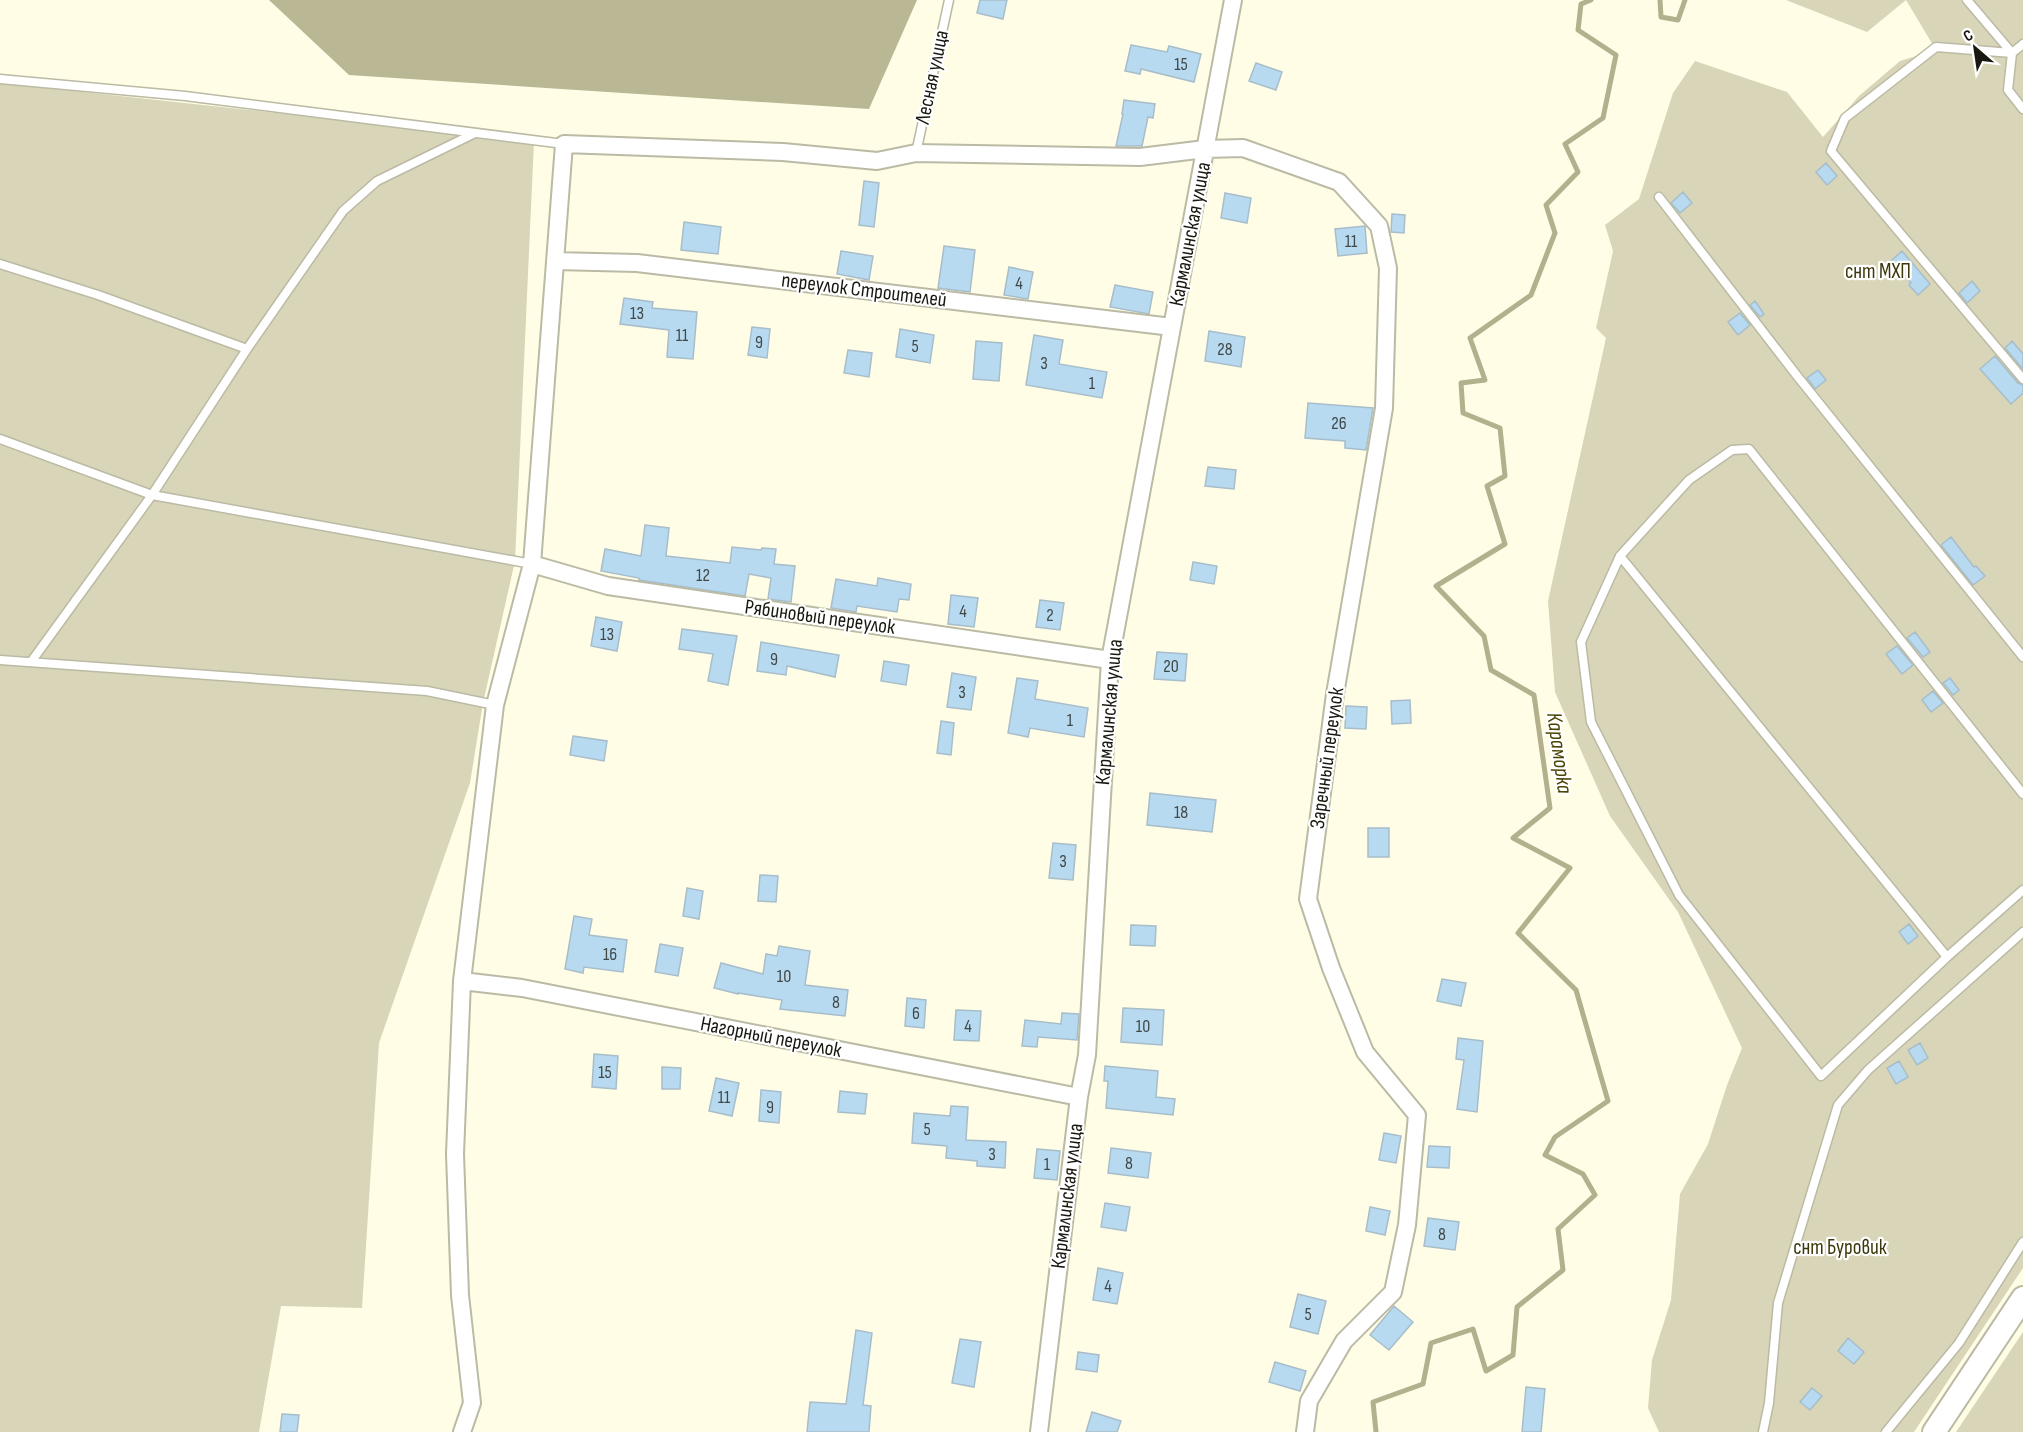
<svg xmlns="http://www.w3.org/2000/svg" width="2023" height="1432" viewBox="0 0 2023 1432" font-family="'Sofia Sans Condensed',sans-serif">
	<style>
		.green { fill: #d8d5b8 }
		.forest { fill: #bab794 }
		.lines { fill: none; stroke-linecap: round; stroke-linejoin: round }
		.stream { stroke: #b3b08d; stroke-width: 5 }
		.building { fill: #b7daf0; stroke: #a7bdca; stroke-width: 1.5 }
		.lane-casing { stroke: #bbbaa4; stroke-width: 11 }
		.street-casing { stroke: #bbbaa4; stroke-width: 20 }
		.secondary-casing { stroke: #bbbaa4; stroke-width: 26 }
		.lane { stroke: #fff; stroke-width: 8 }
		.street { stroke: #fff; stroke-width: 16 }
		.secondary { stroke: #fff; stroke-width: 22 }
		.labels { text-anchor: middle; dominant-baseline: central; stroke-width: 4.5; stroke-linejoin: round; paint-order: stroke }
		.number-label { font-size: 18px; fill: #404848 }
		.street-label { font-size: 21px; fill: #191810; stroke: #fff }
		.park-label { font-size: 21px; fill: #3c370a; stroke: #fff }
		.water-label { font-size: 22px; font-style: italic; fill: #4b4505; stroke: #fff }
	</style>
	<rect width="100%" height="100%" fill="#fffde6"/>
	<!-- green -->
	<path class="green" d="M1786 0H2023V1268L1914 1432H1659L1648 1408 1652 1360 1671 1300 1680 1194 1708 1144 1727 1085 1742 1048 1678 912 1610 816 1555 692 1548 601 1606 338 1596 328 1613 251 1605 225 1639 199 1673 93 1695 61 1787 92 1823 137 1859 96 1900 61 1936 50 1906 0 1867 32Z
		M0 83 534 141 515 561 483 703 470 783 379 1043 362 1308 281 1306 259 1432H0Z
		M2023 1332V1432H1956Z"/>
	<!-- forest -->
	<path class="forest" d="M269 0H917L869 109 349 75Z"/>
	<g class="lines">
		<!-- stream -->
		<path class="stream" d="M1660 0 1661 17 1678 20 1685 0
			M1376 1432 1373 1402 1423 1384 1431 1343 1473 1329 1486 1371 1513 1355 1517 1307 1563 1270 1558 1229 1595 1195 1583 1174 1545 1155 1555 1137 1608 1101 1576 990 1518 933 1570 868 1513 838 1550 808 1534 695 1491 670 1484 636 1436 586 1505 544 1487 486 1505 476 1500 428 1463 413 1461 383 1485 380 1470 338 1531 295 1555 233 1546 205 1578 172 1565 144 1603 118 1616 55 1578 30 1581 4 1591 0"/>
	</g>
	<!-- building -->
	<path class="building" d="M980 0H1007L1003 19 977 13Z
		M1131 45 1167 52 1169 46 1201 54 1194 82 1141 69 1140 74 1125 71Z
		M1256 63 1282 72 1276 90 1249 81Z
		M1124 100 1155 104 1153 118 1148 117 1142 146H1116L1123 114H1122Z
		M1826 163 1837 176 1827 185 1816 172Z
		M864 181 879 183 874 227 859 225Z
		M1683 192 1692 203 1680 213 1671 203Z
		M1225 193 1251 198 1247 223 1221 218Z
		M1392 214 1405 215 1404 233 1391 232Z
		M684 222 721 227 718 254 681 250Z
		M1365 226 1367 253 1338 256 1335 229Z
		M944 246 975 250 970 292 938 288Z
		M841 251 873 256 869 280 837 274Z
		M1902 251 1930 284 1918 295 1909 285 1911 283 1891 261Z
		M1009 267 1033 272 1028 299 1004 295Z
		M1972 281 1980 291 1967 303 1959 293Z
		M1115 285 1153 292 1149 314 1110 307Z
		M624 298 653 302 652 308 697 312 693 359 667 357 669 330 620 324Z
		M1755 301 1764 314 1760 317 1750 305Z
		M1740 313 1750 325 1738 335 1728 322Z
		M752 327 770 329 767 358 748 355Z
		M900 329 934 335 930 363 896 357Z
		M1209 331 1245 337 1241 367 1205 361Z
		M1034 335 1063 340 1059 364 1107 372 1102 398 1026 385Z
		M976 341 1002 343 999 381 973 379Z
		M2012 341 2023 354V369L2005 348Z
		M848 350 872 353 869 377 844 373Z
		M1995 356 2018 383 2023 385V393L2011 404 1980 369Z
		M1818 370 1826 380 1815 389 1807 378Z
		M1308 403 1373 408 1366 450 1345 448V441L1305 438Z
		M1208 467 1236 470 1234 489 1205 486Z
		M645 525 669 528 666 556 730 563 732 547 761 550 762 548 776 549 774 564 795 566 791 602 768 599 771 578 749 574 745 596 639 580V578L601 571 605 549 641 556Z
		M1951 537 1974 567 1976 566 1985 576 1973 585 1941 545Z
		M1193 562 1217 566 1214 584 1190 580Z
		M878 578 911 584 909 600 899 599 897 612 857 606 856 612 831 608 836 579 877 586Z
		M951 595 978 598 974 627 948 624Z
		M1040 600 1064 603 1060 630 1036 627Z
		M596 617 622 622 617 651 591 646Z
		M682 629 737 636 728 685 708 681 713 654 679 649Z
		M1915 632 1930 652 1923 657 1907 638Z
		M761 642 839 655 835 677 787 666 786 675 757 671Z
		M1897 646 1913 665 1902 674 1886 654Z
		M1157 652 1187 654 1185 681 1154 679Z
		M884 661 909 665 906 685 881 681Z
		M952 673 976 677 971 710 947 707Z
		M1017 678 1038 681 1035 699 1088 708 1084 737 1030 728 1028 737 1008 733Z
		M1950 678 1959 690 1953 695 1943 683Z
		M1933 691 1943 703 1931 712 1922 700Z
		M1410 700 1411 723 1392 724 1391 701Z
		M1346 706 1367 707 1366 729 1345 728Z
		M941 721 954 723 951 755 937 753Z
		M573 736 607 741 604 761 570 755Z
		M1150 793 1216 800 1212 832 1147 825Z
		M1368 828H1389V857H1368Z
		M1053 843 1076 845 1073 880 1049 878Z
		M760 875 778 876 776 902 758 901Z
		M687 888 703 891 699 919 683 916Z
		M574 916 592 919 589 935 627 940 623 972 584 967 583 973 565 969Z
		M1909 924 1918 936 1908 944 1899 932Z
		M1131 925 1156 926 1155 946 1130 945Z
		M660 944 683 948 678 976 655 972Z
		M779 946 810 951 805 985 848 990 845 1016 780 1009 782 1000 738 993V994L714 988 721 963 763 974 766 954 777 956Z
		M1442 979 1466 983 1461 1006 1437 1001Z
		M907 998 926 1000 924 1028 905 1026Z
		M1123 1008 1164 1010 1162 1045 1121 1042Z
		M956 1010 981 1011 979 1041 954 1040Z
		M1062 1013 1079 1014 1077 1040 1038 1037 1037 1047 1022 1046 1025 1020 1061 1024Z
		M1458 1038 1483 1041 1477 1112 1457 1109 1464 1060 1456 1059Z
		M1920 1043 1928 1058 1917 1065 1908 1050Z
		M594 1054 618 1056 616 1089 592 1087Z
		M1899 1061 1908 1077 1896 1084 1887 1068Z
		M1105 1066 1158 1071 1156 1097 1175 1099 1173 1115 1106 1108 1108 1081H1104Z
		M662 1067 681 1068 680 1089H662Z
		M716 1078 739 1083 732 1116 709 1111Z
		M761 1090 781 1092 779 1123 759 1121Z
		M840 1091 867 1094 865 1114 838 1112Z
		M951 1106 968 1107 966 1140 1006 1142 1005 1168 977 1166V1161L946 1158 947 1146 912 1143 914 1113 950 1116Z
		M1384 1133 1401 1136 1396 1163 1379 1160Z
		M1429 1146 1450 1147 1449 1168 1427 1167Z
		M1111 1148 1151 1153 1148 1178 1108 1173Z
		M1037 1149 1060 1151 1057 1180 1034 1178Z
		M1105 1203 1130 1207 1126 1231 1101 1227Z
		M1370 1207 1390 1211 1385 1235 1366 1231Z
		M1428 1218 1459 1222 1455 1250 1424 1246Z
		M1098 1268 1123 1273 1117 1304 1093 1300Z
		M1298 1294 1326 1301 1318 1334 1290 1327Z
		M1394 1306 1413 1322 1389 1350 1370 1335Z
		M856 1330 872 1333 863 1405 871 1406 869 1432H807L810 1402 846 1404Z
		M1848 1338 1864 1352 1854 1364 1838 1351Z
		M960 1339 981 1342 974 1387 952 1383Z
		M1078 1352 1099 1355 1097 1372 1076 1369Z
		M1275 1362 1306 1371 1300 1391 1269 1382Z
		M1526 1387 1545 1389 1541 1432H1522Z
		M1812 1388 1822 1396 1810 1410 1800 1402Z
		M1092 1412 1121 1421 1117 1432H1086Z
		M282 1414 299 1415 297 1432H280Z"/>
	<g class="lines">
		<defs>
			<path id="lane" d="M1967 0 2012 53 2008 90 2023 109
				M2023 44 2012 53 1936 47 1845 118 1831 151 2023 379
				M0 79 185 96 564 144
				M916 153 949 0
				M1659 197 1798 377 2023 657
				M0 264 98 295 247 349
				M0 439 152 495 532 564
				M1620 556 1581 642 1591 722 1679 895 1821 1076 1947 957 2023 890
				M0 660 427 691 495 705
				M31 662 152 495 247 349 343 211 377 181 473 134
				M1947 957 1620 556 1689 480 1732 450 1749 449 2023 794
				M1763 1432 1769 1403 1778 1303 1838 1105 1868 1070 2023 932
				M1886 1432 1959 1343 2023 1242"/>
			<path id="street" d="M555 261 637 263 1172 327
				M532 564 608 586 1110 660
				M462 981 522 988 1079 1097
				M462 1432 472 1403 460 1295 455 1154 462 981 495 705 532 564 564 144 783 152 877 161 916 153 1140 157 1205 149 1243 148 1339 182 1379 226 1388 268 1384 408 1335 694 1308 899 1331 968 1365 1052 1417 1115 1407 1225 1393 1292 1344 1341 1309 1401 1305 1432
				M1039 1432 1079 1097 1087 1055 1110 660 1233 0"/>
			<path id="secondary" d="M1934 1432 2023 1298"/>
		</defs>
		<!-- lane casing -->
		<use href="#lane" class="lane-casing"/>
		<!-- street casing -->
		<use href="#street" class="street-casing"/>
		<!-- secondary casing -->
		<use href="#secondary" class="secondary-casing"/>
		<!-- lane -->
		<use href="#lane" class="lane"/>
		<!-- street -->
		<use href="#street" class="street"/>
		<!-- secondary -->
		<use href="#secondary" class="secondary"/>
	</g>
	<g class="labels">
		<!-- number labels -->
		<g class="number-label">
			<text x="1181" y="64">15</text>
			<text x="1351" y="241">11</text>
			<text x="1019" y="283">4</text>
			<text x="637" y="313">13</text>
			<text x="682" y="335">11</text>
			<text x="759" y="342">9</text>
			<text x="915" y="346">5</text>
			<text x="1225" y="349">28</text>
			<text x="1044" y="363">3</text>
			<text x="1092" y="383">1</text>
			<text x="1339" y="423">26</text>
			<text x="703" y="575">12</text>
			<text x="963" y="611">4</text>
			<text x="1050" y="615">2</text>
			<text x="607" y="634">13</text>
			<text x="774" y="659">9</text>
			<text x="1171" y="666">20</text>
			<text x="962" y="692">3</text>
			<text x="1070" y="720">1</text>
			<text x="1181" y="812">18</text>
			<text x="1063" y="861">3</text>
			<text x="610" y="954">16</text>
			<text x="784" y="976">10</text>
			<text x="836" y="1002">8</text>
			<text x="916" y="1013">6</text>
			<text x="968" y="1026">4</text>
			<text x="1143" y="1026">10</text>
			<text x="605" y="1072">15</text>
			<text x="724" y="1097">11</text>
			<text x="770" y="1107">9</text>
			<text x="927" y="1129">5</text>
			<text x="992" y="1154">3</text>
			<text x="1129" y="1163">8</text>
			<text x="1047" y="1164">1</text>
			<text x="1442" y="1234">8</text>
			<text x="1108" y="1286">4</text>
			<text x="1308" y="1314">5</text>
		</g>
		<!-- street labels -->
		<g class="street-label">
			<text transform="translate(932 77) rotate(-78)">Лесная улица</text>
			<text transform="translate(1190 234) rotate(-79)">Кармалинская улица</text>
			<text transform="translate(864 290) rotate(7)">переулок Строителей</text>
			<text transform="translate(820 617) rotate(8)">Рябиновый переулок</text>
			<text transform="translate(1109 712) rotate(-85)">Кармалинская улица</text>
			<text transform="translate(1327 758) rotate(-82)">Заречный переулок</text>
			<text transform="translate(771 1037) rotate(11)">Нагорный переулок</text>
			<text transform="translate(1067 1196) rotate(-83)">Кармалинская улица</text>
		</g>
		<!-- park labels -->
		<g class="park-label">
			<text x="1878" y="271">снт МХП</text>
			<text x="1840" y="1247">снт Буровик</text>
		</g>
		<!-- water labels -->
		<g class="water-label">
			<text transform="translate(1559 753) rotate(82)">Караморка</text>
		</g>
	</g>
	<!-- north arrow -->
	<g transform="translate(1975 48) rotate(331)" stroke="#ffffff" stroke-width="4.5" paint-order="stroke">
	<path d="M0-4.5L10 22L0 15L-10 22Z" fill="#191810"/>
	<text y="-9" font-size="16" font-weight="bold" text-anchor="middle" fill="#191810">С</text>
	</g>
</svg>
